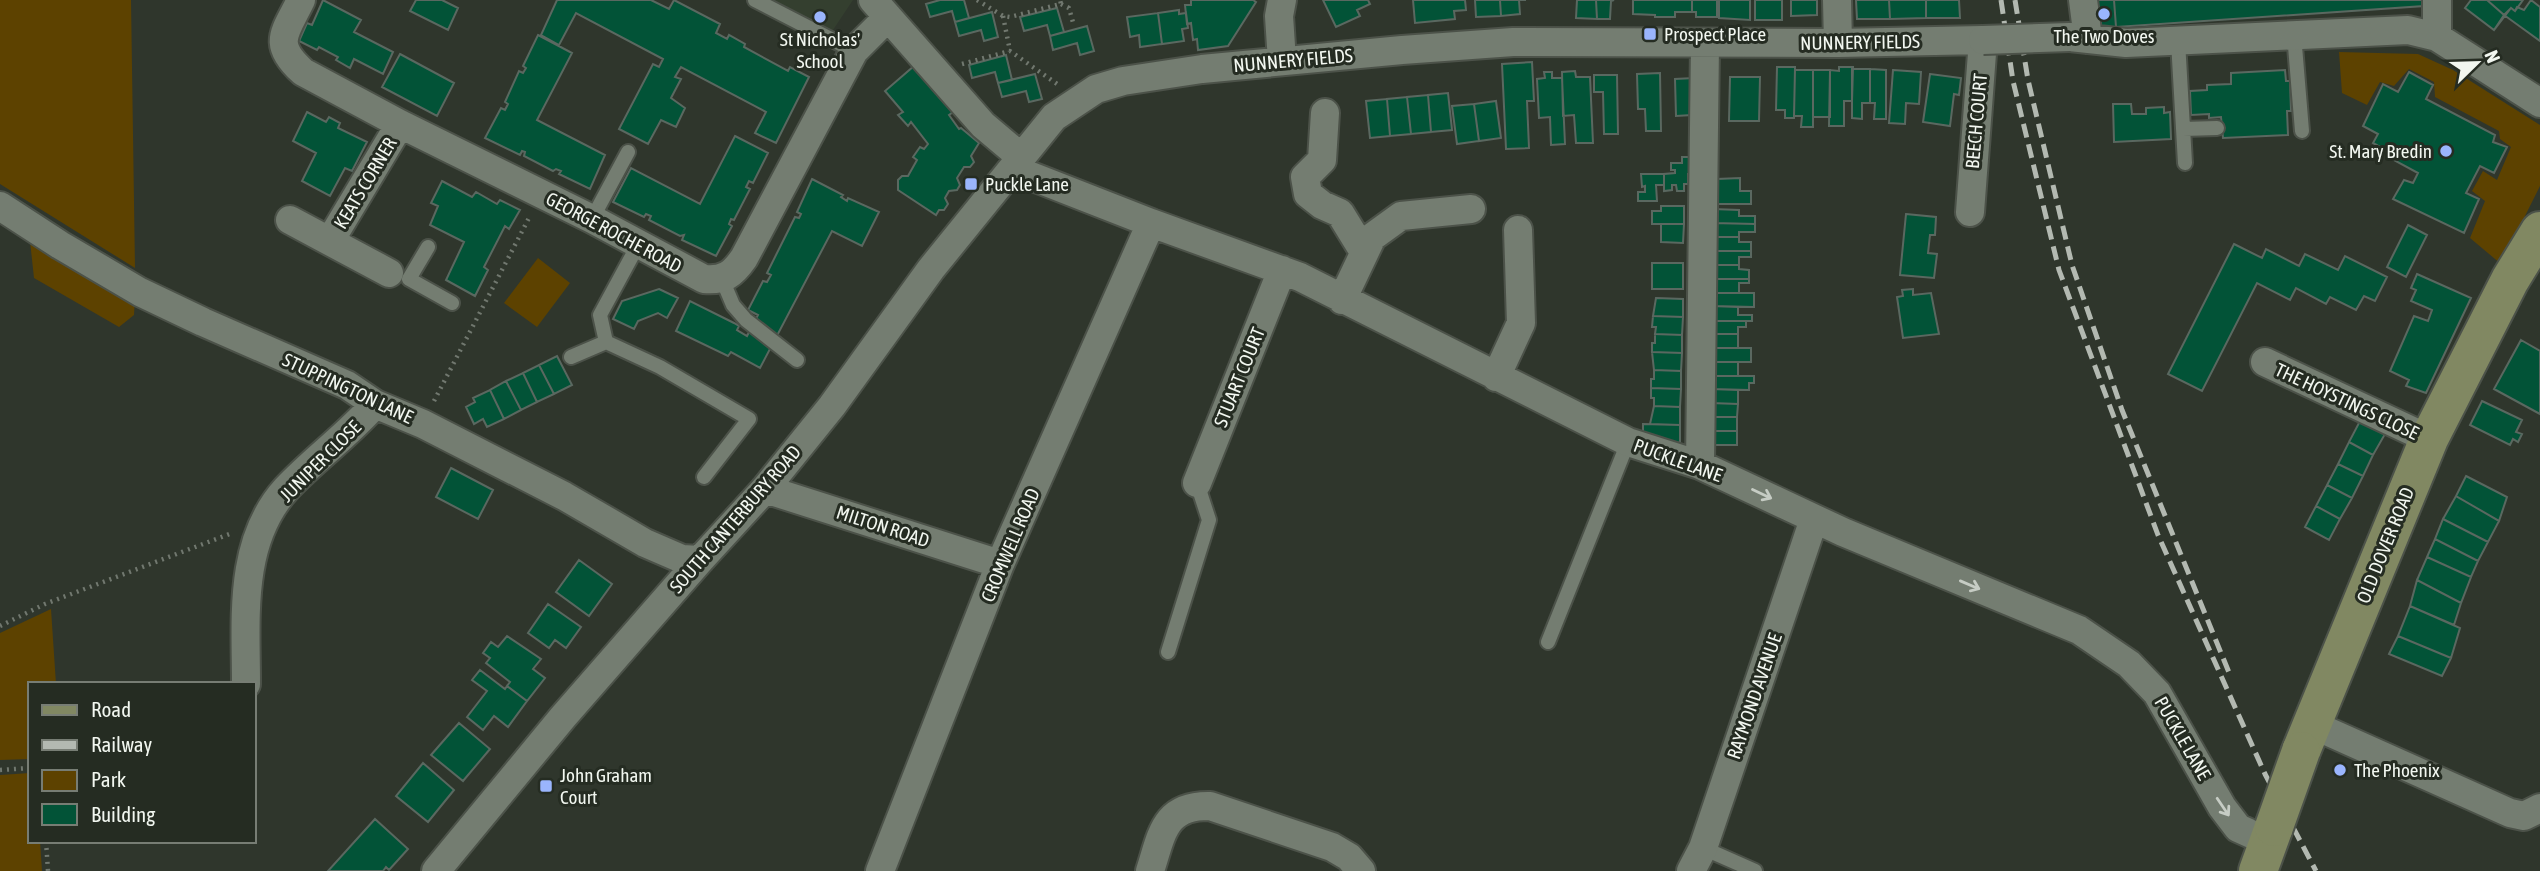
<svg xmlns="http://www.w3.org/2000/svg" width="2540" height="871" viewBox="0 0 2540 871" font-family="'Asap Condensed',sans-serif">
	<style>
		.built { fill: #343f2f }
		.green { fill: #5d4200 }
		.building { fill: #025337; stroke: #5a6860; stroke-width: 2 }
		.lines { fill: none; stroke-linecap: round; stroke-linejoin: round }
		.lane-casing { stroke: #4c5249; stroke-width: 18 }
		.street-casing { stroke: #4c5249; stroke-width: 32 }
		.secondary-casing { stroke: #4c5249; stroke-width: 42 }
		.path { stroke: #71786f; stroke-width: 4.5; stroke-dasharray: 2 5; stroke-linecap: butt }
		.lane { stroke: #747d71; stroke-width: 14 }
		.street { stroke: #747d71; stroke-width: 28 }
		.secondary { stroke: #818862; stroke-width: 38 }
		.rail { stroke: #b3b9b1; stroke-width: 5; stroke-dasharray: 14 7; stroke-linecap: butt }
		.street-bridge-casing { stroke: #4c5249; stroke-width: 32; stroke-linecap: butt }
		.secondary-bridge-casing { stroke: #4c5249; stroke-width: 42; stroke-linecap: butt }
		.street-bridge { stroke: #747d71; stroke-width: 28 }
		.secondary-bridge { stroke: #818862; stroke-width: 38 }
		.oneway { stroke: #c6ccc4 }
		.poi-dot { fill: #9ab5fd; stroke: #252c22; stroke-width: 2.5 }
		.labels { text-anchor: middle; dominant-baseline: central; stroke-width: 6; stroke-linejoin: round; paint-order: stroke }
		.poi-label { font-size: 19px; fill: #f2f7f0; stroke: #252c22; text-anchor: start }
		.street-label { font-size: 19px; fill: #f2f7f0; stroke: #252c22 }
	</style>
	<rect width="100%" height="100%" fill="#2f362c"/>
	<!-- built -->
	<path class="built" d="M766 0H853L831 33Z"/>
	<!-- green -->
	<path class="green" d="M0 0H131L135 268 0 184Z
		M2339 52 2418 54 2453 70 2540 125V186L2501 264 2470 238 2485 201 2472 191 2483 171 2497 180 2511 147 2500 139 2499 131 2435 97 2434 82 2409 69 2394 86 2380 82 2367 105 2342 93Z
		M30 241 135 298 134 315 119 327 34 278Z
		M538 258 570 283 537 327 504 303Z
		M51 609 56 684H30V759L0 760V633Z
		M30 773V841H40L42 871H0V775Z"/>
	<!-- building -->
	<path class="building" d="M323 0 361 20 354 32 393 52 383 74 354 59 350 68 336 60 338 57 319 47 317 50 299 41 307 23 312 25Z
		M416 0H442L458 8 448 30 410 11Z
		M557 0H651L669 9 674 0 720 24 716 33 727 39 729 35 745 44 744 47 788 71 790 67 809 77 776 143 755 133 766 112 681 67 675 77 681 79 671 98 685 108 676 127 661 120 648 144 619 129 653 64 659 67 663 59 576 13 559 45 541 35Z
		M940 0H964L969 18 955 22 952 11 930 17 926 4Z
		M1191 0H1253L1256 2 1228 46 1198 50 1197 39 1193 40 1191 23 1187 24 1185 5H1191Z
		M1323 0H1368L1370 4 1357 10 1360 16 1336 27Z
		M1413 0H1465L1466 10 1454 11 1455 19 1415 23Z
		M1475 0H1500L1501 16 1476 17Z
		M1500 0H1526H1519L1520 14 1501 16Z
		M1577 0H1596L1597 19 1576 18Z
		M1596 0H1614L1611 1 1610 19H1597Z
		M1633 0H1692V12H1675V17H1655V15L1633 14Z
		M1692 0H1717V17H1696V12H1692Z
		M1719 0H1750V20L1719 18Z
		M1755 0H1782V20H1755Z
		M1791 0H1817V15L1791 16Z
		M1856 0H1889L1890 19H1857Z
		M1889 0H1926V18L1890 19Z
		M1926 0H1959L1960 18H1926Z
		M2092 0H2114L2116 27 2095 30Z
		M2114 0H2424V6L2116 27Z
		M2471 0H2523L2515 11 2511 8 2494 30 2465 8Z
		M2471 0H2487L2504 15 2494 30 2465 8Z
		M2531 0 2540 7V41L2504 15 2511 8 2515 11 2517 7 2524 10Z
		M1057 8 1064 32 1050 36 1047 25 1024 31 1020 17Z
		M1179 10V14L1186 13 1188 28 1182 29 1184 41 1162 44 1158 13Z
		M992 12 998 37 984 41 981 30 959 36 955 22Z
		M1158 13 1162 44 1140 47 1139 35 1130 37 1127 17Z
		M1087 26 1094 51 1080 55 1077 43 1053 50 1050 36Z
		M538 35 572 53 537 120 605 155 590 189 559 174 561 171 556 169 553 171 524 156 525 152 522 151 520 155 485 138 501 108 505 110 508 104 505 102 519 71 523 73 526 68 523 66Z
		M400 54 454 83 437 116 382 87Z
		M1006 55 1012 80 998 83 995 72 972 78 969 65Z
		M1532 62 1534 101H1527L1529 148 1506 149 1502 64Z
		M914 66 953 112 949 115 959 129 961 128 979 143 971 156 974 162 970 167H964L957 178 960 185 957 190 949 191 945 198 948 204 944 210H939L936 215 898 190V180L902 176H908L917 160 913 157 920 147 924 149 928 144 911 122 908 126 898 115 903 112 885 91Z
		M1777 67H1795L1794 118H1785V110H1776Z
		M1839 67H1853L1852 101H1844V126H1829L1830 70 1839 71Z
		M1852 69H1870V103H1862V119L1852 118Z
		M1870 69 1886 70V119H1874L1875 103H1870Z
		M1795 70H1813V127H1801L1802 116H1794Z
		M1813 70H1830V117H1813Z
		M1893 70 1921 72 1919 104 1906 103 1905 124 1889 123Z
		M2285 70 2286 81H2290L2291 111H2287L2288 135 2223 138 2221 117 2209 118V114L2191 115 2190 91 2207 90V85L2231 84V73Z
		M1575 71 1576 77H1590L1593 143H1576L1574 115 1563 116 1562 72Z
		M1544 72H1552V78H1562L1565 144 1551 145 1550 117 1539 118 1537 79 1545 78Z
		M2409 72 2433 85 2426 99 2495 135 2493 142 2507 147 2494 173 2480 166 2466 193 2479 199 2464 233 2393 199 2404 180 2413 183 2418 173 2390 158 2393 154 2373 143 2378 134 2363 126 2383 84 2398 92Z
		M1660 73 1661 131H1646L1645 109H1638L1637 74Z
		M1035 74 1042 99 1029 102 1026 91 1002 97 998 83Z
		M1930 74 1961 78 1959 95 1954 94 1950 126 1923 122Z
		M1594 75H1617L1618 134H1604L1603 92H1594Z
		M1730 77H1760L1759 121H1729Z
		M1694 78 1692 115 1676 116 1675 79Z
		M1448 93 1452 130 1431 132 1428 95Z
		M1428 95 1431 132 1411 134 1407 97Z
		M1407 97 1411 134 1390 136 1387 99Z
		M1387 99 1390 136 1370 138 1366 101Z
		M1496 101 1501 138 1479 141 1474 104Z
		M1474 104 1479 141 1457 144 1452 106Z
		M2113 104H2131L2132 114H2146V108L2164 107V113L2170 112 2171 139 2114 142Z
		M307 112 326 122 329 117 340 123 338 128 367 142 352 171 345 168 330 196 302 181 316 153 293 141Z
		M735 136 768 153 753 183 749 181 746 187 750 189 734 220 731 219 729 224 732 226 716 256 682 240 684 235 680 236 649 220 651 216 646 214 644 217 613 202 631 168 700 204Z
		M1682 157H1692V174H1688V184H1684V191H1677L1676 185H1672V190L1664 191V174L1675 173V170H1671V163H1682Z
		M1641 174H1664V185H1656L1657 201H1638V192H1645V186L1642 187Z
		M1740 178V191H1751V204H1717V179Z
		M812 179 843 195 841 197 847 201 848 198 879 212 862 246 832 231 760 368 731 352 728 356 676 331 690 301 734 323 739 326 737 330 747 336 758 315 748 310 763 281 767 282 771 275 767 273 795 217 799 218 801 214 797 212Z
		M442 181 472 197 476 192 497 204 500 200 520 210 509 229 505 226 484 267 488 270 475 296 446 280 464 242 430 225 438 206 431 203Z
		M1661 206H1684V224H1652V211H1661Z
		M1713 209 1739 210V216H1755V224L1713 223Z
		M1906 214 1936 217 1935 235H1930L1928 253 1937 254 1934 278 1900 275Z
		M1713 223 1755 224V232H1739V237H1712Z
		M1661 224H1684L1683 243 1661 242Z
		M2408 225 2427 235 2406 277 2387 267Z
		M1712 237H1739V242H1751V251H1712Z
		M2234 244 2262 258 2266 249 2299 266 2305 254 2338 270 2345 256 2387 277 2375 301 2364 296 2356 310 2330 297 2326 304 2296 288 2290 300 2257 283 2202 391 2168 374Z
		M1712 251H1751V257H1739V265H1712Z
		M1652 263H1683V289H1652Z
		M1712 265H1739V269L1749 270V279H1712Z
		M2417 274 2471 298 2426 393 2406 386 2409 380 2390 371 2414 316 2428 321 2432 310 2411 301 2416 290 2411 288Z
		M1712 279H1749V283H1739V293H1712Z
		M659 289 678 298 667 318 658 313 638 321 634 329 613 319 622 301Z
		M1913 289V295L1931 293 1939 334 1903 338 1897 297 1903 296 1902 290Z
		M1712 293H1754V307L1712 306Z
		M1656 298 1683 299V317L1653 316Z
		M1712 306 1738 307V315H1752V321H1711Z
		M1653 316 1683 317 1682 335 1655 334 1656 327H1652Z
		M1711 321H1746V327H1738V334H1711Z
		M1655 334 1682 335V353L1652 352V343H1655Z
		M1711 334H1738V348H1711Z
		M2521 340 2540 351V414L2494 389Z
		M1711 348H1751V362H1711Z
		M1652 352 1682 353 1681 371 1654 370Z
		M557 356 572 385 554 394 539 365Z
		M1711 362H1738V376H1711Z
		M539 365 554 394 537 402 523 373Z
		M1654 370 1681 371V389L1651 388V379H1654Z
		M523 373 537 402 521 410 506 381Z
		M1711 376H1754V383H1749V390L1711 389Z
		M506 381 521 410 504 419 490 390Z
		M1651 388 1681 389 1680 407 1654 406V398H1651Z
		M1711 389 1738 390V404L1711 403Z
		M490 390 504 419 487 427 483 419 474 424 466 407 475 402 473 398Z
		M2482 401 2522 420 2516 432 2522 434 2518 442 2513 439 2510 445 2470 425Z
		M1711 403 1738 404 1737 417H1711Z
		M1654 406 1680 407V425L1650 424Z
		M1711 417H1737V431H1711Z
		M2360 421 2385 434 2373 455 2349 442Z
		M1643 424 1680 425V443L1643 435Z
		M1711 431H1737V445H1710Z
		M2349 442 2373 455 2363 476 2338 464Z
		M2338 464 2363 476 2352 498 2327 485Z
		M451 468 493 490 478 519 436 497Z
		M2466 476 2507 497 2499 521 2456 496Z
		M2327 485 2352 498 2340 519 2316 506Z
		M2456 496 2499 521 2488 542 2443 519Z
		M2316 506 2340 519 2329 540 2305 527Z
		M2443 519 2488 542 2478 561 2435 539Z
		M2435 539 2478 561 2471 577 2427 557Z
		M2427 557 2471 577 2461 603 2417 580Z
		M579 560 612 584 589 616 556 592Z
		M2417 580 2461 603 2454 625 2410 606Z
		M548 604 581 627 566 648 555 640 549 648 528 633Z
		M2410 606 2460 628 2451 658 2398 636Z
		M507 636 541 659 533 669 545 678 527 701 507 686 510 682 486 663 490 658 483 653 491 642 498 647Z
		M2398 636 2451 658 2442 676 2389 654Z
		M480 670 505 689 507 686 527 701 508 727 494 716 483 730 467 717 487 691 472 680Z
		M459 723 490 749 463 781 431 755Z
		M423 763 454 790 428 822 396 796Z
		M375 819 408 849 389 870 386 867 383 871H328Z"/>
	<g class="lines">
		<defs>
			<path id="lane" d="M755 0 854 51
				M2294 34 2302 131
				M2178 41 2185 163
				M2183 129 2217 128
				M592 219 628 152
				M428 247 409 279 452 303
				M722 279 733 305 746 320 797 360
				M606 342 660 367 749 419 704 477
				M571 357 606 342 600 315 638 245
				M1548 642 1628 442
				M1168 652 1209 520 1197 483
				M1703 848 1755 871"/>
			<path id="street" d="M301 0C285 33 271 43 303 72L400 124 592 219 704 279C724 281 733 274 744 258L854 51 888 17
				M873 0 983 125 1021 157
				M1282 0 1279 16 1282 61
				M1837 0 1838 43
				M2083 0 2088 39
				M2437 0V37
				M2070 37 2126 43 2408 30 2437 37 2540 103
				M1325 113 1322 160 1305 177 1308 194 1322 205 1340 213 1364 252
				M1013 169 1151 223 1300 277 1628 442 1700 465 1843 532 2079 630 2129 664 2157 693 2222 807 2238 828 2269 842
				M0 206 60 245 140 292 203 322 347 385 375 404 423 424 564 496 645 543 682 559 700 560
				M290 220 389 273
				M330 241 400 124
				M1342 300 1372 237 1401 216 1471 209
				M2265 362 2429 439
				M1496 377 1521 323 1518 230
				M1700 465 1705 43
				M1197 483 1282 270
				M765 489 1000 564
				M246 684C246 619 238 542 286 489 314 459 347 436 375 404
				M2311 724 2510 813 2524 816 2540 808
				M436 871 563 717 700 560 765 489 832 406 931 269 1054 117 1096 89 1123 81 1202 69 1402 50 1513 42 1838 43 1983 40 1970 212
				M880 871 1000 564 1151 223
				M1150 871C1162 834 1164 805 1210 806L1332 847 1349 857 1361 871
				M1691 871 1703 848 1814 519"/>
			<path id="secondary" d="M2301 751 2429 439 2510 280 2540 231
				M2258 871 2274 827"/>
		</defs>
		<!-- lane casing -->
		<use href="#lane" class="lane-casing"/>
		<!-- street casing -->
		<use href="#street" class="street-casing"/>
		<!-- secondary casing -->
		<use href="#secondary" class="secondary-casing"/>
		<!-- path -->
		<path class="path" d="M977 0 1003 16 1010 17 1061 4 1060 0
			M1061 4 1069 8 1074 26
			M1003 16 1010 51
			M962 64 1010 51 1060 86
			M434 401 530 216
			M0 626 45 604 232 533
			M0 770 30 768
			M46 841 48 871"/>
		<!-- lane -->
		<use href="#lane" class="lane"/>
		<!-- street -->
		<use href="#street" class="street"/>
		<!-- secondary -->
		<use href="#secondary" class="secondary"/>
		<!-- rail -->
		<path class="rail" d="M2001 0 2013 81 2059 270 2158 535 2265 774 2316 871
			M2015 0 2028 80 2072 265 2122 410 2230 675"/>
		<defs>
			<path id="street-bridge" d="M1983 40 2070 37"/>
			<path id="secondary-bridge" d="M2274 827 2301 751"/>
		</defs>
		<!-- street-bridge casing -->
		<use href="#street-bridge" class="street-bridge-casing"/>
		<!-- secondary-bridge casing -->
		<use href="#secondary-bridge" class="secondary-bridge-casing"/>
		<!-- street-bridge -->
		<use href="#street-bridge" class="street-bridge"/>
		<!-- secondary-bridge -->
		<use href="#secondary-bridge" class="secondary-bridge"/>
	</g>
	<!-- one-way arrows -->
	<defs><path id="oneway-shaft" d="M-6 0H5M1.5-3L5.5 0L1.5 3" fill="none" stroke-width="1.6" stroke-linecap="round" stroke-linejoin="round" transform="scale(1.75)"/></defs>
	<g class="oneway">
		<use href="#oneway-shaft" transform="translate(1762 494) rotate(25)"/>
		<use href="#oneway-shaft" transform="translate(1970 585) rotate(23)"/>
		<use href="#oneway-shaft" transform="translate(2223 807) rotate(56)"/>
	</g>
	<!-- markers -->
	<g class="poi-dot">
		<circle cx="2104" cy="14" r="7"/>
		<circle cx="820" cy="17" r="7"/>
		<rect x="1643" y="27" width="14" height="14" rx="3.5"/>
		<circle cx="2446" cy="151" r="7"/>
		<rect x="964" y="177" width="14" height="14" rx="3.5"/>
		<circle cx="2340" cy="770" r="7"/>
		<rect x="539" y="779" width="14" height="14" rx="3.5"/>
	</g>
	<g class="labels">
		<!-- poi labels -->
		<g class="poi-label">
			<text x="1664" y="34">Prospect Place</text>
			<text x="2104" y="36" text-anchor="middle">The Two Doves</text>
			<text x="820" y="39" text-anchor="middle">St Nicholas'<tspan x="820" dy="22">School</tspan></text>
			<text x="2432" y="151" text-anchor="end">St. Mary Bredin</text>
			<text x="985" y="184">Puckle Lane</text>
			<text x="2354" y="770">The Phoenix</text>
			<text x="560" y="775">John Graham<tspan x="560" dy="22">Court</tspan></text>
		</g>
		<!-- street labels -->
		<g class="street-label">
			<text transform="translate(1860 42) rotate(-1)">NUNNERY FIELDS</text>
			<text transform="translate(1293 60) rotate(-5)">NUNNERY FIELDS</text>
			<text transform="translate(1976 121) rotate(-85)">BEECH COURT</text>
			<text transform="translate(365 183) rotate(-59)">KEATS CORNER</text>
			<text transform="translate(614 232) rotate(28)">GEORGE ROCHE ROAD</text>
			<text transform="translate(1239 377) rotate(-68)">STUART COURT</text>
			<text transform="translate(348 388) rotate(25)">STUPPINGTON LANE</text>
			<text transform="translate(2347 401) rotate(25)">THE HOYSTINGS CLOSE</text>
			<text transform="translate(1678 460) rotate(20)">PUCKLE LANE</text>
			<text transform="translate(320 461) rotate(-45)">JUNIPER CLOSE</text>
			<text transform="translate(735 519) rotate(-49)">SOUTH CANTERBURY ROAD</text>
			<text transform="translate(883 526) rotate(18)">MILTON ROAD</text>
			<text transform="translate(1010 545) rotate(-67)">CROMWELL ROAD</text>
			<text transform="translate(2385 545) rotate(-68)">OLD DOVER ROAD</text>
			<text transform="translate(1754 696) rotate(-71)">RAYMOND AVENUE</text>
			<text transform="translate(2183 738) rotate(60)">PUCKLE LANE</text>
		</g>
	</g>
	<!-- legend -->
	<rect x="28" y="682" width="228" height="161" fill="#252c22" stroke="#777d74" stroke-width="2"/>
	<rect x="42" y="705" width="35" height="10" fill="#818862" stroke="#777d74" stroke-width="2"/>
	<text x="91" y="717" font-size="21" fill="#f2f7f0">Road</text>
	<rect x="42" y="740" width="35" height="10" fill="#b3b9b1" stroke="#777d74" stroke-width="2"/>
	<text x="91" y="752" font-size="21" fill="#f2f7f0">Railway</text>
	<rect x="42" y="770" width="35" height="21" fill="#5d4200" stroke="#777d74" stroke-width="2"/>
	<text x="91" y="787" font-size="21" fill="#f2f7f0">Park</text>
	<rect x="42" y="804" width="35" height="21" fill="#025337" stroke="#777d74" stroke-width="2"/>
	<text x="91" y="822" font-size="21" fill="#f2f7f0">Building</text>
	<!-- north arrow -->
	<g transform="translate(2477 63) rotate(67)" stroke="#252c22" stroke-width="5" paint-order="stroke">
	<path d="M0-5L12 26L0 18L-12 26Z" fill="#f2f7f0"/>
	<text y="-10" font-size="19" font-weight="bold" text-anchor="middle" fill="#f2f7f0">N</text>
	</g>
</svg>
